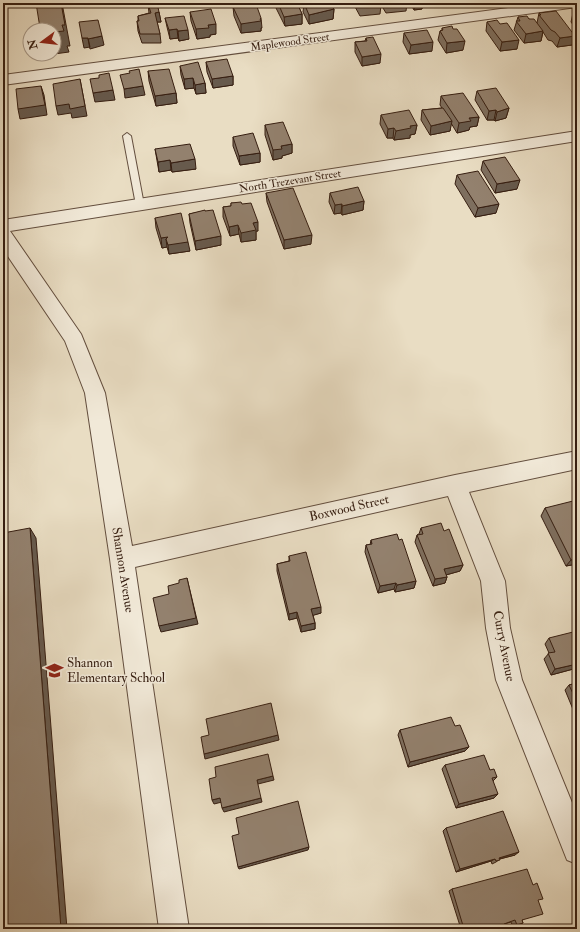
<svg xmlns="http://www.w3.org/2000/svg" width="580" height="932" viewBox="0 0 580 932" font-family="'IM FELL Double Pica',serif">
	<style>
		.lines { fill: none; stroke-linecap: round; stroke-linejoin: round }
		.service-casing { stroke: #634e3e; stroke-width: 2 }
		.minor-casing { stroke: #634e3e; stroke-width: 2 }
		.service { fill: #f1e9d8; fill-rule: evenodd }
		.minor { fill: #f1e9d8; fill-rule: evenodd }
		.wall { fill: #7e6f5f; stroke: #361e11 }
		.shaded-wall { fill: #675a4d; stroke: #361e11 }
		.building { fill: #93816e; stroke: #361e11 }
		.labels { text-anchor: middle; dominant-baseline: central; stroke-width: 3; stroke-linejoin: round; paint-order: stroke }
		.far-street-label { font-size: 11px; fill: #361e11; stroke: #f1e9d8 }
		.street-label { font-size: 13px; fill: #361e11; stroke: #f1e9d8 }
		.poi-label { font-size: 13px; fill: #361e11; stroke: #f1e9d8; text-anchor: start }
	</style>
	<rect width="100%" height="100%" fill="#e9ddc3"/>
	<filter id="stains"><feTurbulence type="fractalNoise" baseFrequency=".005" numOctaves="4"/><feColorMatrix values="0 0 0 0 .2 0 0 0 0 .09 0 0 0 0 .02 0 0 0 .5 -.17"/></filter>
	<radialGradient id="worn" r=".72"><stop offset=".6" stop-color="#630" stop-opacity="0"/><stop offset="1" stop-color="#630" stop-opacity=".3"/></radialGradient>
	<g class="lines">
		<defs>
			<path id="service" d="M127 133 131 136 144 205 140 208 136 205 123 136Z"/>
			<path id="minor" d="M546 3H577V7L3 85V75Z
				M577 131V141L10 231 81 334 105 393 132 546 455 475 577 451V469L469 492 505 581 510 628 522 680 577 815V864L567 860 496 680 486 628 481 581 448 496 135 567 189 929H159L110 559 85 393 65 341 3 249V220Z"/>
		</defs>
		<!-- service casing -->
		<use href="#service" class="service-casing"/>
		<!-- minor casing -->
		<use href="#minor" class="minor-casing"/>
		<!-- service -->
		<use href="#service" class="service"/>
		<!-- minor -->
		<use href="#minor" class="minor"/>
	</g>
	<!-- wall -->
	<path class="wall" d="M276 3H297L302 14V24L285 26 276 8Z
		M304 3 334 9 333 19 309 24 303 12Z
		M353 3H380L381 5 380 14 360 16Z
		M380 3H407L406 11 386 13Z
		M410 3H431L430 5 422 6V9L414 10Z
		M148 4 159 12 161 22H157L160 34 161 43H142L138 31 137 21H138V16L149 13Z
		M233 7 262 28H261V31L241 33 234 16Z
		M190 12 216 34 210 35V37L197 39 191 21Z
		M577 12V30L571 22 573 13Z
		M539 13 572 45 557 47 552 41 548 40 543 32 541 41 524 43 514 30 518 17 529 19 537 23Z
		M165 18 189 39 179 41 178 38 170 39 167 27Z
		M487 22 500 24 517 49 500 51 486 31Z
		M442 28 463 50 446 53 438 40 440 31 442 30Z
		M404 33 432 51 409 54 403 42Z
		M366 38 380 63 362 66 355 52V42L365 41Z
		M206 62 233 76V85L213 88 207 72Z
		M180 66 205 83 206 93 196 94 194 88 185 89 181 75Z
		M148 71 176 93 177 103 156 106 149 81Z
		M477 91 509 108 506 118 495 121 494 120H487L475 100Z
		M441 96 479 117 477 126 470 127 469 130 457 133 451 123 450 131 430 135 421 120 422 110 442 108 440 105Z
		M381 115 417 125 415 134 410 135V138L394 140 393 138H387L380 124Z
		M265 125 292 144V153L282 156V158L273 160 265 135Z
		M233 137 260 153V162L240 165 233 146Z
		M155 149 196 169 172 172 171 170 159 172Z
		M483 161 517 189 495 193 481 170Z
		M457 175 496 213 475 217 455 184Z
		M266 193 311 244 284 249 267 202Z
		M330 193 364 201 363 210 342 215 341 213 334 214 329 202Z
		M231 203 242 204 258 231H256V240L241 242 239 234 230 236 223 217V207L231 206Z
		M205 211 221 245 196 250 190 223 189 214Z
		M155 218 190 251 169 254 167 247 162 248 156 228Z
		M545 508 577 509V564L566 566 541 516Z
		M421 528 444 531 463 565 460 571 446 575 447 577 445 583 433 586 415 542 417 535 419 534Z
		M371 540 416 581 414 588 395 592 394 589 378 593 365 552 366 545H370Z
		M289 556 321 613 313 615 315 623V629L301 632 297 618 289 620 277 571V564L289 561Z
		M549 638 577 668 551 675 544 659 549 653 545 644Z
		M577 683V719L565 690 569 685Z
		M455 726 469 747 465 751 408 767 398 735 400 730Z
		M445 765 490 770 497 777 493 781 494 798 456 808 442 769Z
		M446 828 515 855 500 859 496 862 492 864 491 861 456 872 443 831Z
		M452 889 538 901 522 920 523 923 513 927 511 922 504 924 506 929H461L449 891Z"/>
	<!-- shaded-wall -->
	<path class="shaded-wall" d="M62 3 70 46H67L69 52 54 54V32L62 25Z
		M415 3H431L430 5 422 6V9L414 10Z
		M440 3H446V4L440 5Z
		M334 9 333 19 309 24V15Z
		M159 12 161 22H156L155 13Z
		M302 14V24L285 26 284 17Z
		M261 18 262 28H261V31L241 33V24Z
		M216 24V34L210 35V37L197 39 196 29 208 25Z
		M177 29 178 38 170 39 169 30Z
		M188 30 189 39 179 41 178 31Z
		M543 31 541 41 524 43 526 34Z
		M102 36 104 45 90 49 88 39Z
		M575 36 572 45 557 47 560 38Z
		M82 38H88L90 47 84 48Z
		M519 40 517 49 500 51 502 42Z
		M465 41 463 50 446 53 447 43Z
		M433 42 432 51 409 54 411 45Z
		M381 54 380 63 362 66V57Z
		M233 76V85L213 88 212 79Z
		M193 78 194 88 185 89 184 79Z
		M80 79 87 116 72 118 71 113 58 115 56 106Z
		M205 83 206 93 196 94 195 85Z
		M41 86 44 95 47 115 20 119 18 109Z
		M143 86 145 95 125 98 124 89Z
		M113 90 115 100 95 102 93 93Z
		M176 93 177 103 156 106 155 96Z
		M509 108 506 118 495 121 497 112Z
		M496 110 494 120H487L489 111Z
		M479 117 477 126 470 127 469 130 457 133 459 123 469 118Z
		M452 121 450 131 430 135 431 126Z
		M417 125 415 134 410 135V138L394 140 396 131 410 126Z
		M394 128 393 138H387L388 129Z
		M292 144V153L282 156V158L273 160V150L281 146Z
		M260 153V162L240 165 239 156Z
		M195 159 196 169 172 172 171 163Z
		M170 160 171 170 159 172 158 162Z
		M520 180 517 189 495 193 497 184Z
		M364 201 363 210 342 215V206Z
		M342 204 341 213 334 214 335 205Z
		M499 204 496 213 475 217 478 208Z
		M258 222V231H256V240L241 242V233L253 223Z
		M238 225 239 234 230 236 229 227Z
		M312 235 311 244 284 249V240Z
		M221 236V245L196 250 195 241Z
		M168 237 188 242 190 251 169 254 168 245 166 239 167 247 162 248 161 238Z
		M30 528 36 538 67 929H61Z
		M577 558V564L566 566 571 560Z
		M463 565 460 571 442 576 444 569Z
		M447 577 445 583 433 586 435 579Z
		M187 578 198 624 161 632 159 626Z
		M416 581 414 588 395 592 397 585Z
		M396 583 394 589 378 593 380 586Z
		M321 607V613L311 616V609Z
		M297 612V618L289 620V614Z
		M315 623V629L301 632V626Z
		M577 664V668L551 675 555 669Z
		M278 735 279 740 205 759 204 754Z
		M469 747 465 751 408 767 410 762Z
		M273 776 274 780 258 784 257 780Z
		M498 794 494 798 456 808 459 804Z
		M220 798 222 802 214 804 212 800Z
		M261 798 262 802 224 812 222 808Z
		M309 847 308 850 239 869 238 867Z
		M519 852 515 855 495 860 499 858Z
		M495 859 491 861 456 872 460 869Z"/>
	<!-- building -->
	<path class="building" d="M36 3H61L65 25H62L64 31 54 32V30H42V28H40Z
		M157 3 159 12 155 13 160 34H140L137 21H139L138 16 151 13 148 4Z
		M278 3H297L302 14 284 17Z
		M304 3H330L334 9 309 15Z
		M359 3H380L381 5 361 6Z
		M256 4 261 18 260 19 261 21 241 24 233 7Z
		M211 9 216 24 208 25 209 28 196 29 190 12Z
		M556 11 575 36 560 38 555 32 551 30 539 15H541L539 13Z
		M577 12V17L573 13Z
		M184 16 188 30 178 31 177 29 169 30 165 18Z
		M527 16 529 19H534L543 31 526 34 516 21H520L518 17Z
		M98 20 102 36 88 39V38H82L79 22Z
		M497 20 500 24 507 23 519 40 502 42 487 22Z
		M452 26 453 29H457L465 41 447 43 440 31 443 30 442 28Z
		M427 30 433 42 411 45 404 33Z
		M373 37 381 54 362 57 355 42 367 41 366 38Z
		M227 59 233 76 212 79 206 62Z
		M198 62 205 83 195 85 193 78 184 79 180 66Z
		M139 69 143 86 124 89 120 75 130 73 129 71Z
		M169 69 176 93 155 96 148 71Z
		M109 73 113 90 93 93 90 79 99 78V75Z
		M80 79 85 106 70 109 69 104 56 106 53 84Z
		M41 86 45 105 18 109 16 89Z
		M496 88 509 108 497 112 496 110 489 111 477 91Z
		M463 93 479 117 469 118 471 121 459 123 441 96Z
		M443 108 452 121 431 126 422 110Z
		M409 110 417 125 410 126 411 128 396 131 394 128 388 129 381 115Z
		M283 122 292 144 281 146 282 149 273 150 265 125Z
		M253 133 260 153 239 156 233 137Z
		M190 144 195 159 171 163 170 160 158 162 155 149Z
		M505 157 520 180 497 184 483 161Z
		M478 171 499 204 478 208 457 175Z
		M358 187 364 201 342 206V204L335 205 330 193Z
		M293 188 312 235 284 240 266 193Z
		M241 202 242 204 251 203 258 222 253 223 256 230 241 233 238 225 229 227 223 207 231 206V203Z
		M205 210V211L213 210 221 236 195 241 189 214Z
		M181 213 188 242 168 245 166 239 168 237 161 238 155 218Z
		M573 501 577 509V558L571 560 545 508Z
		M441 523 444 531 449 529 463 565 444 569 447 577 435 579 417 535 423 534 421 528Z
		M30 528 61 929H3V533Z
		M397 534 399 540 402 539 416 581 397 585 396 583 380 586 366 545 372 544 371 540Z
		M306 552 321 607 311 609 315 623 301 626 297 612 289 614 277 564 290 561 289 556Z
		M187 578 196 618 159 626 153 598 169 594 168 586 179 583V580Z
		M577 631V664L555 669 548 653 555 652 549 638Z
		M577 683V702L569 685Z
		M271 703 278 735 204 754 201 737 209 735 206 719Z
		M451 717 455 726 460 725 469 747 410 762 400 730Z
		M268 754 273 776 257 780 261 798 222 808 220 798 212 800 209 779 216 777 215 767Z
		M484 755 490 770 494 769 497 777 492 778 498 794 459 804 445 765Z
		M298 801 309 847 238 867 232 836 239 834 236 818Z
		M503 811 519 852 499 858 500 860 496 861 495 859 460 869 446 828Z
		M527 869 533 885 537 883 543 899 538 900 543 914 522 920 523 923 517 925 515 920 504 924 506 929H464L452 889Z
		M332 925V929H319Z"/>
	<!-- icons -->
	<defs>
		<symbol id="school-bare" viewBox="-9 -9 18 18"><path d="M0-5L7-2L0 1L-7-2ZM-4 1L0 2.5L4 1V4Q0 6-4 4Z" fill="#8f2418" stroke="#f1e9d8" stroke-width="2.5" paint-order="stroke"/></symbol>
	</defs>
	<g fill-rule="evenodd">
		<use href="#school-bare" x="42" y="658" width="25" height="25"/>
	</g>
	<g class="labels">
		<!-- far-street labels -->
		<g class="far-street-label">
			<text transform="translate(290 42) rotate(-8)">Maplewood Street</text>
			<text transform="translate(290 181) rotate(-9)">North Trezevant Street</text>
		</g>
		<!-- street labels -->
		<g class="street-label">
			<text transform="translate(349 508) rotate(-13)">Boxwood Street</text>
			<text transform="translate(123 570) rotate(81)">Shannon Avenue</text>
			<text transform="translate(504 646) rotate(79)">Curry Avenue</text>
		</g>
		<!-- poi labels -->
		<g class="poi-label">
			<text x="67" y="663">Shannon<tspan x="67" dy="15">Elementary School</tspan></text>
		</g>
	</g>
	<!-- margin -->
	<rect width="580" height="932" fill="none" stroke="#e9ddc3" stroke-width="16"/>
	<rect x="4" y="4" width="572" height="924" fill="none" stroke="#361e11" stroke-width="2"/>
	<rect x="8" y="8" width="564" height="916" fill="none" stroke="#361e11"/>
	<!-- north arrow -->
	<g transform="translate(42 42) rotate(255)"><circle r="19" fill="#f1e9d8" stroke="#a69888"/>
	<path d="M0-3L7 15L0 10L-7 15Z" fill="#8f2418"/>
	<text y="-6" font-size="11" font-weight="bold" text-anchor="middle" fill="#361e11">N</text>
	</g>
	<rect width="100%" height="100%" filter="url(#stains)"/>
	<rect width="100%" height="100%" fill="url(#worn)"/>
</svg>
